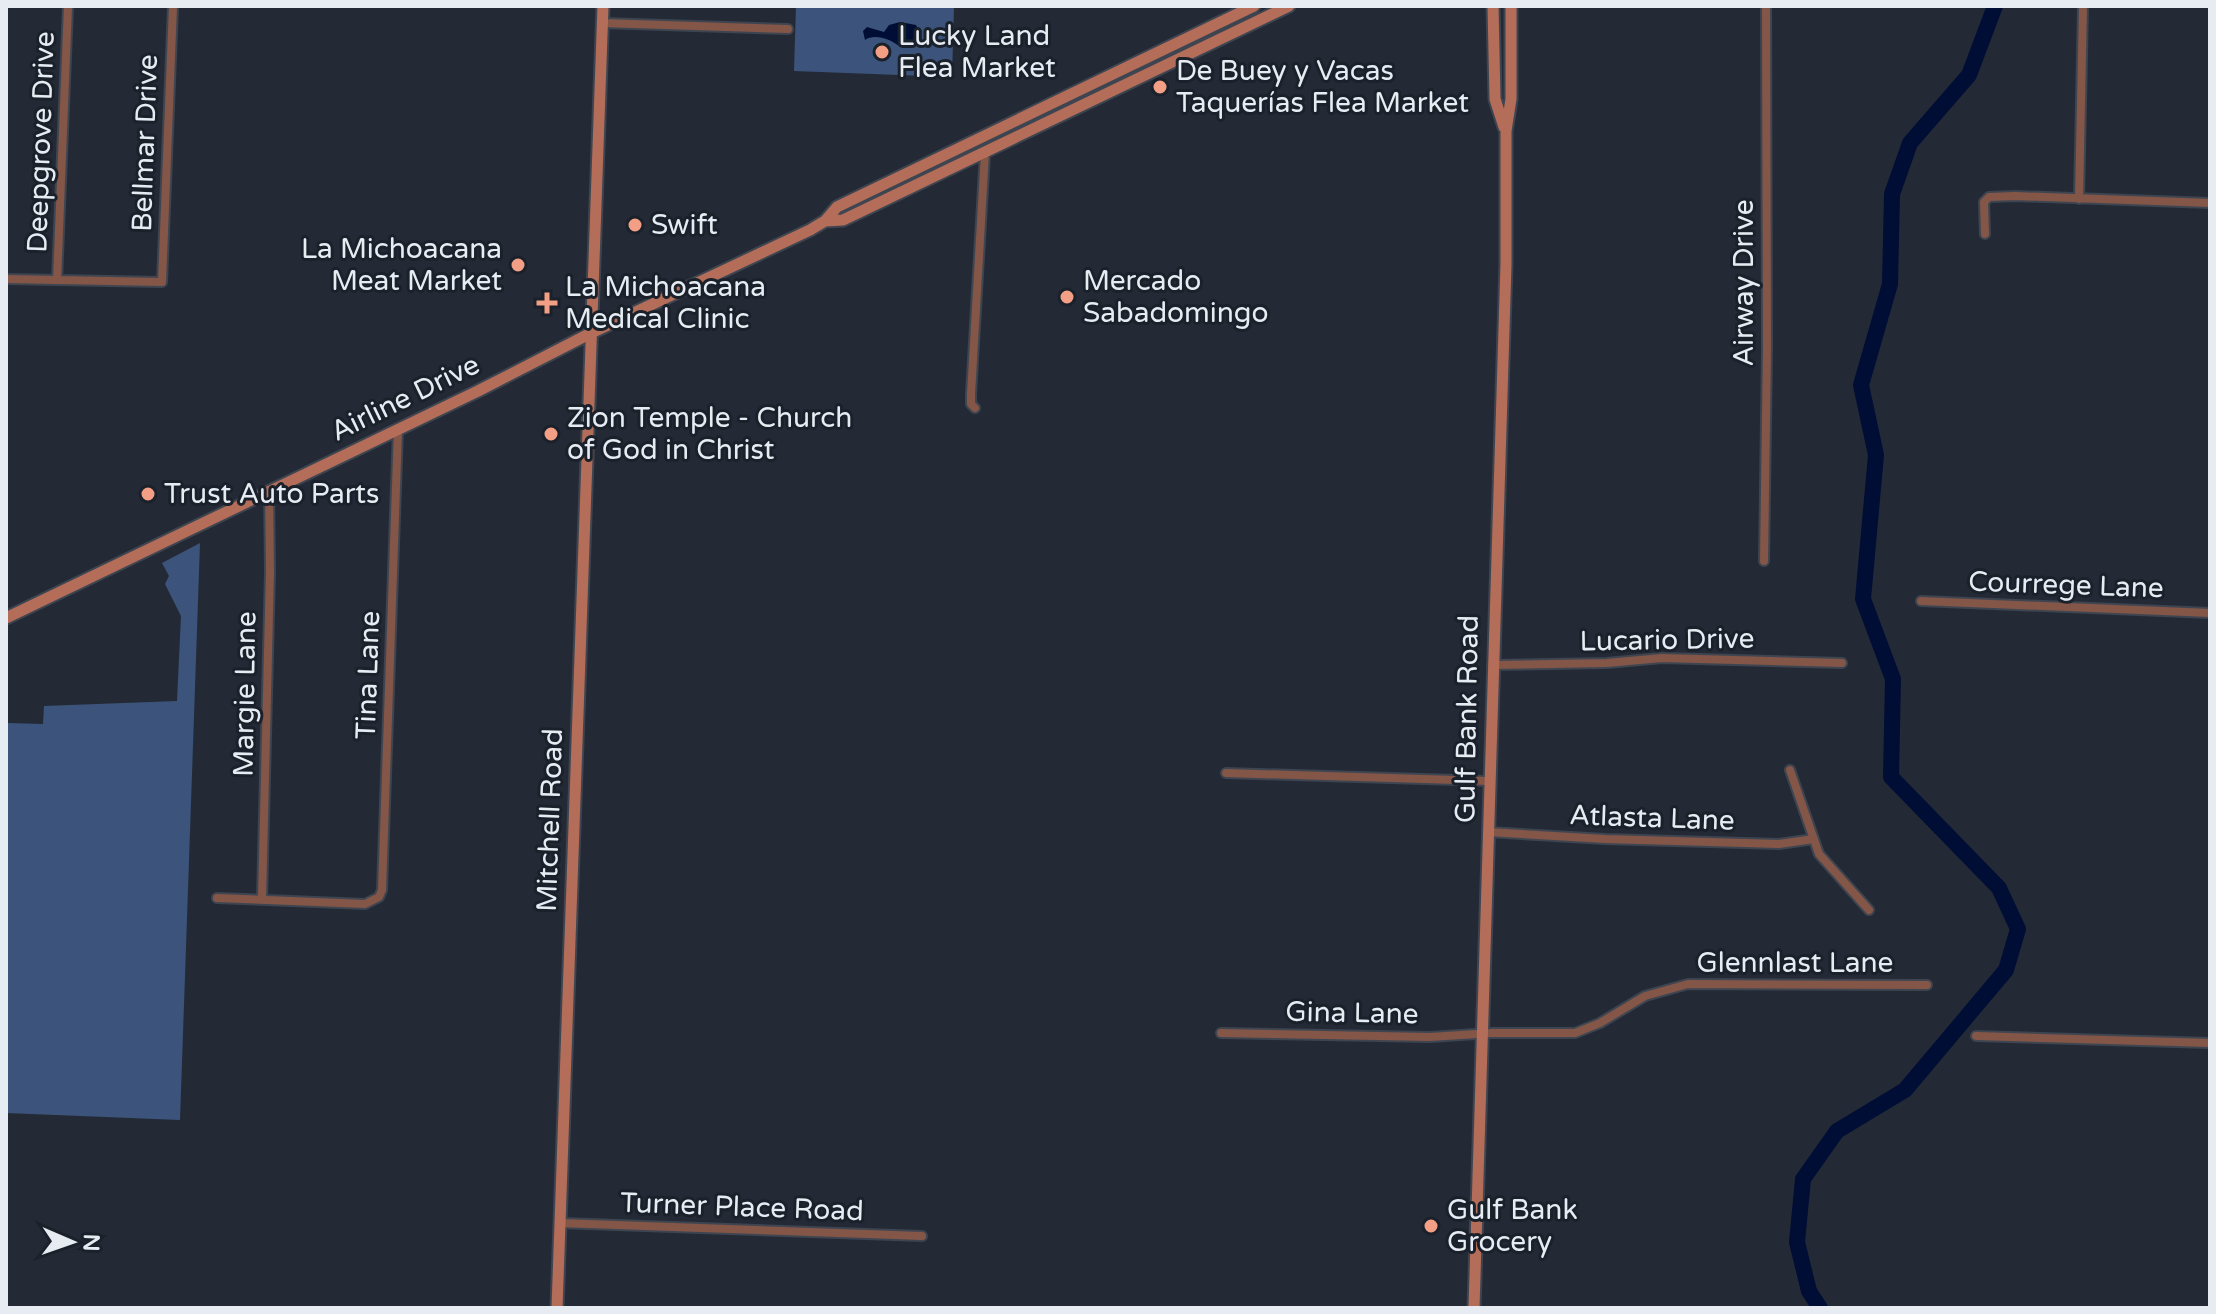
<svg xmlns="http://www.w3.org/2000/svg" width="2216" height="1314" viewBox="0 0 2216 1314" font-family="'Varela Round',sans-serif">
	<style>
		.green { fill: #3c547b }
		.water { fill: #000e35 }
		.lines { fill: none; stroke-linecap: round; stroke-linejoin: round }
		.river { stroke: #000e35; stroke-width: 16 }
		.street-casing { stroke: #3e4550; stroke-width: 12 }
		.secondary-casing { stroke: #3e4550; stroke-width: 15 }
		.street { stroke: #835648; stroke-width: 8 }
		.secondary { stroke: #b46d58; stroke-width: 11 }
		.poi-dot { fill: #f39f85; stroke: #1a212b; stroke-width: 3 }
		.labels { text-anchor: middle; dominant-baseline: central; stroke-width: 6; stroke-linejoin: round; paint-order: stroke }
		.poi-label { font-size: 28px; fill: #e7ecf3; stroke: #1a212b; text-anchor: start }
		.street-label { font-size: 28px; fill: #e7ecf3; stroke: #1a212b }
	</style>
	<rect width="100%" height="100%" fill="#232a36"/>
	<!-- green -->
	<path class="green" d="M796 6H954L952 77 794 71Z
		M200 543 180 1120 6 1113 8 723 43 724 44 706 177 701 181 616 165 584 169 576 162 563Z"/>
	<!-- water -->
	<path class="water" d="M900 22 916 25C921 33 919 41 913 47H900C892 40 875 33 865 40L863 31 867 27 884 32 889 25Z"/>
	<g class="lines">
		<!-- river -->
		<path class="river" d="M1820 1308 1809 1291 1797 1242 1803 1179 1837 1131 1905 1090 2006 970 2018 929 1999 888 1891 777 1893 679 1863 599 1876 455 1861 385 1890 284 1892 194 1910 143 1969 75 1995 6"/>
		<defs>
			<path id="street" d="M602 23 788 29
				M2079 199 2083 7
				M1985 234 1984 202 1989 197 2015 196 2210 203
				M6 279 162 282 173 6
				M57 280 68 6
				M975 408 971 404V394L985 153
				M1764 561 1767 348 1766 6
				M1921 601 2210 613
				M1492 665 1607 663 1662 658 1842 663
				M1790 770 1819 854 1869 910
				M1226 773 1488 781
				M1488 832 1605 839 1779 844 1814 839
				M217 898 365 904 379 897 382 890 398 429
				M262 899 270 571 269 490
				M1221 1033 1430 1037 1492 1033H1575L1600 1023 1645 996 1688 984 1927 985
				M1976 1036 2210 1043
				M560 1223 922 1236"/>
			<path id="secondary" d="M1493 6 1495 99 1504 127
				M825 221 843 220 1289 6
				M6 618 478 391 591 333 810 230 825 221 837 207 1254 6
				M557 1308 603 6
				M1474 1308 1506 264V131L1511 99V6"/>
		</defs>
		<!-- street casing -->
		<use href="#street" class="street-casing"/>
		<!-- secondary casing -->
		<use href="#secondary" class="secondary-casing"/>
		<!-- street -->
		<use href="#street" class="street"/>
		<!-- secondary -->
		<use href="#secondary" class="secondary"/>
	</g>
	<!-- markers -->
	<g class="poi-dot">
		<circle cx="882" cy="52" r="8"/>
		<circle cx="1160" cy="87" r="8"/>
		<circle cx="635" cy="225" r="8"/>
		<circle cx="518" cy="265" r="8"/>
		<circle cx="1067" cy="297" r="8"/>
		<path d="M543 291h8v8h8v8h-8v8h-8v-8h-8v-8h8z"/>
		<circle cx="551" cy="434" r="8"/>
		<circle cx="148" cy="494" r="8"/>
		<circle cx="1431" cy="1226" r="8"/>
	</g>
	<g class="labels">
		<!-- poi labels -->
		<g class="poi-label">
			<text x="898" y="36">Lucky Land<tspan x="898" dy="32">Flea Market</tspan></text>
			<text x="1176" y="71">De Buey y Vacas<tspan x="1176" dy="32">Taquerías Flea Market</tspan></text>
			<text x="651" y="225">Swift</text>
			<text x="502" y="249" text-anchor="end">La Michoacana<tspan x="502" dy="32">Meat Market</tspan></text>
			<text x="1083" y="281">Mercado<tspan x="1083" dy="32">Sabadomingo</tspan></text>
			<text x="565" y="287">La Michoacana<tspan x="565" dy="32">Medical Clinic</tspan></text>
			<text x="567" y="418">Zion Temple - Church<tspan x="567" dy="32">of God in Christ</tspan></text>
			<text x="164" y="494">Trust Auto Parts</text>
			<text x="1447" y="1210">Gulf Bank<tspan x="1447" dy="32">Grocery</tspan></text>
		</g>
		<!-- street labels -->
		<g class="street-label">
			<text transform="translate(41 142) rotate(-88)">Deepgrove Drive</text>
			<text transform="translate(145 143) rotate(-88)">Bellmar Drive</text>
			<text transform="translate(1744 283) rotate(-90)">Airway Drive</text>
			<text transform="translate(405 398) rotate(-26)">Airline Drive</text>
			<text transform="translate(2066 585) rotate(2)">Courrege Lane</text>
			<text transform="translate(1667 640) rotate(-1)">Lucario Drive</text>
			<text transform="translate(368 675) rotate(-88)">Tina Lane</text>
			<text transform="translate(245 694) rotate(-89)">Margie Lane</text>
			<text transform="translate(1467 719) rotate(-89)">Gulf Bank Road</text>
			<text transform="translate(1652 818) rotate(2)">Atlasta Lane</text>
			<text transform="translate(550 820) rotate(-88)">Mitchell Road</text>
			<text x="1795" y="963">Glennlast Lane</text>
			<text transform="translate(1352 1013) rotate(1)">Gina Lane</text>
			<text transform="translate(742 1207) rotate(2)">Turner Place Road</text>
		</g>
	</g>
	<!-- border -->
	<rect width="2216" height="1314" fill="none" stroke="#e7ecf3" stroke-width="16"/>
	<!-- north arrow -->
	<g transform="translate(72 1242) rotate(92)" stroke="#1a212b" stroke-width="6" paint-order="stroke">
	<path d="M0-6L14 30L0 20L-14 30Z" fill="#e7ecf3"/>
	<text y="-12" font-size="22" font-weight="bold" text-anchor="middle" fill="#e7ecf3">N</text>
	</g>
</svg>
